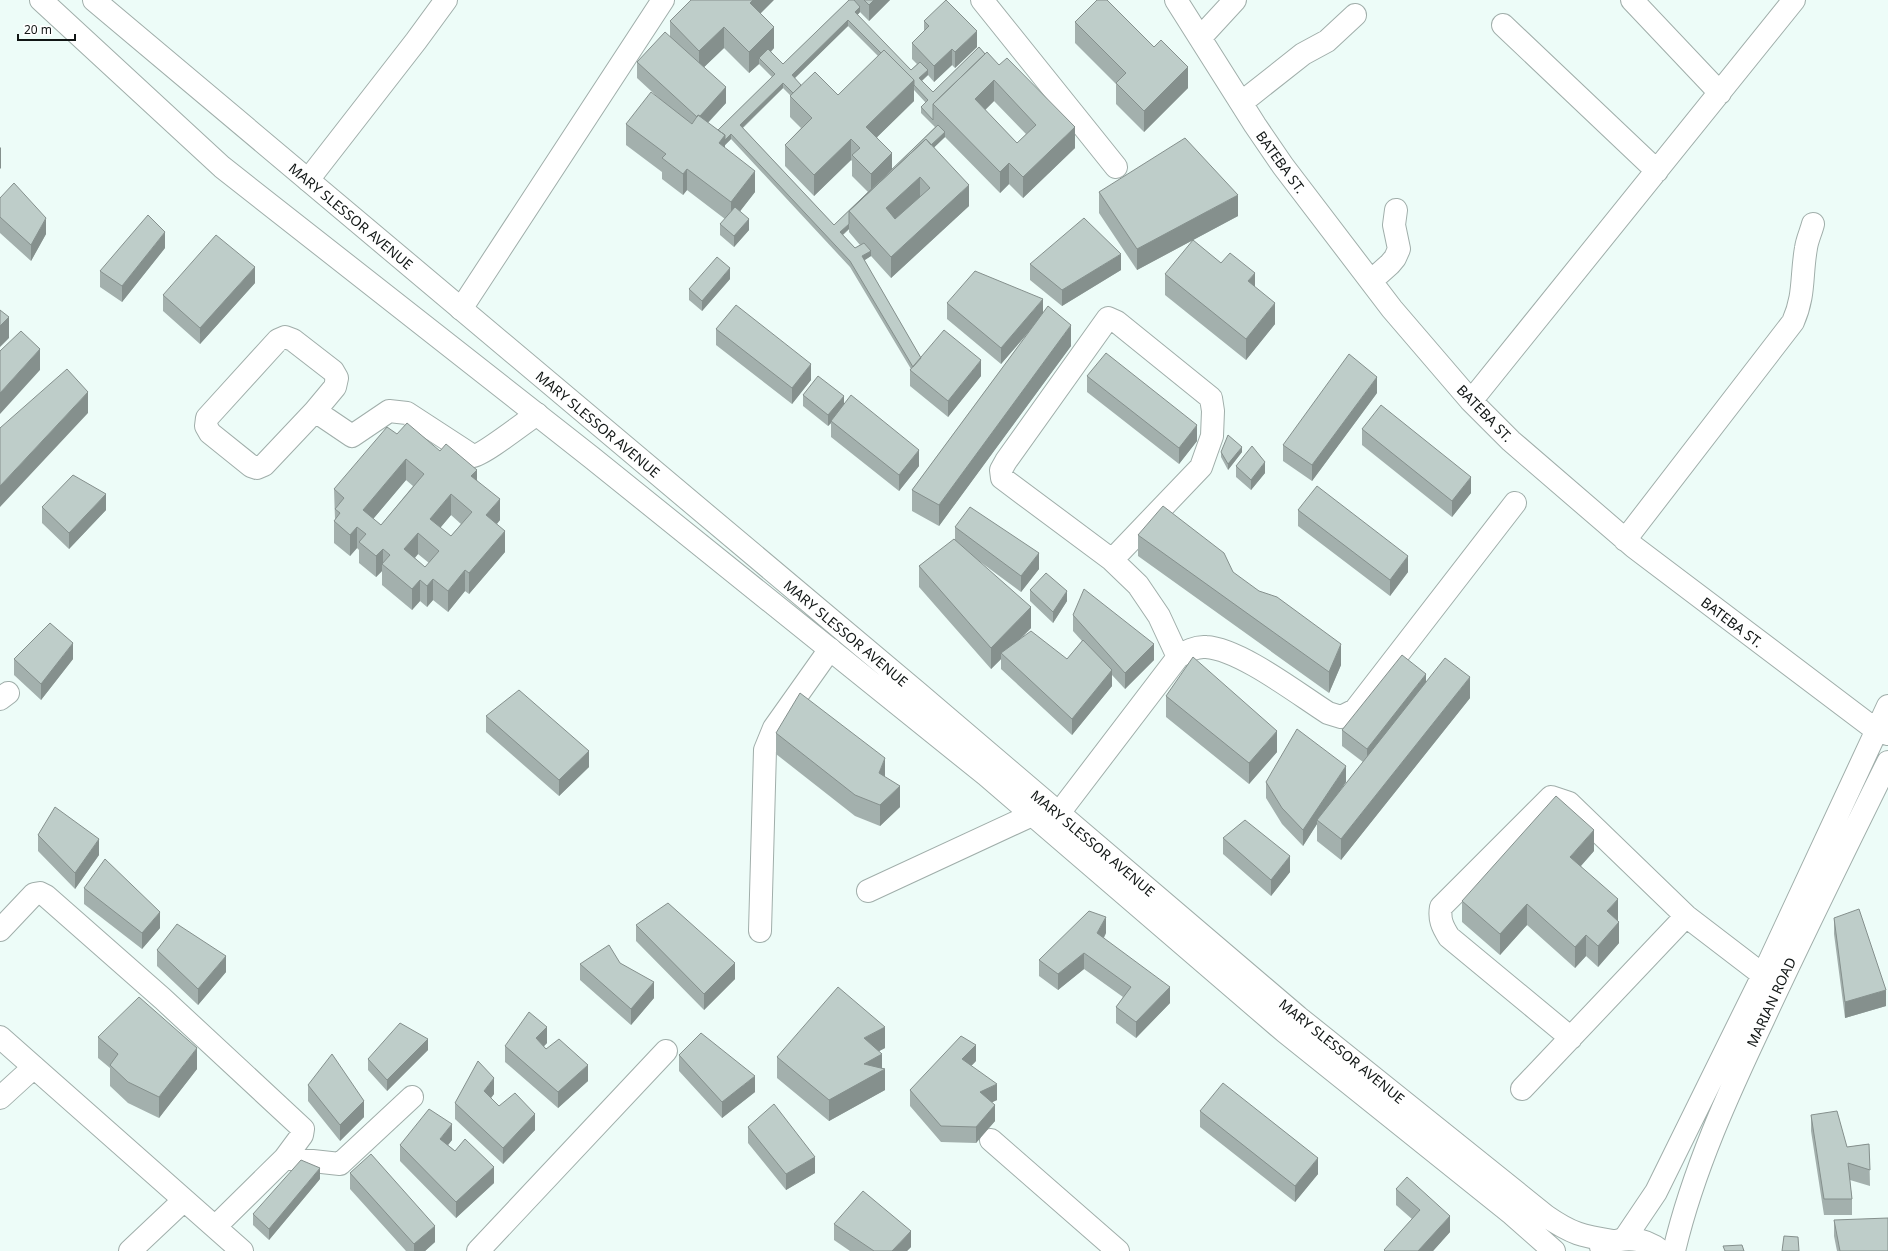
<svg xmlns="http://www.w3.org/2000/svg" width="1888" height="1251" viewBox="0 0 1888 1251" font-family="'Noto Sans',sans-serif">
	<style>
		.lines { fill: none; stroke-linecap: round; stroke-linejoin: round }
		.minor-casing { stroke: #a0aeaa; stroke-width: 24 }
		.major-casing { stroke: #a0aeaa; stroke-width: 24 }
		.minor { stroke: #fff; stroke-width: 22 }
		.major { stroke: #fff; stroke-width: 22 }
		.wall { fill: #a3b0ad; fill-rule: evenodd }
		.shaded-wall { fill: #85908d }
		.building { fill: #becdc9; stroke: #85908d; fill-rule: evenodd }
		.labels { text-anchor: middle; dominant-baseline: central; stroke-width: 4; stroke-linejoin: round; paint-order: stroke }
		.street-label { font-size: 14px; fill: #111615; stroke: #fff }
	</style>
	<rect width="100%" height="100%" fill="#edfcf8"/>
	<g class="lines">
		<defs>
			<path id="minor" d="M982 0 1116 167
				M1176 0 1255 125 1283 166 1392 309 1471 401 1511 441 1634 547 1876 730 1888 734
				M1632 0 1720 93
				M1503 25 1657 171
				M1200 38 1235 0
				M1241 103 1303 54 1327 41 1355 15
				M308 180 416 41 446 0
				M1371 281 1390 264 1395 258 1399 249 1394 225 1396 210
				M461 309 663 0
				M1471 401 1794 0
				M315 411 335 387 337 378 333 371 293 340 285 337 278 340 207 418 206 426 210 433 251 466 257 468 264 465 315 411 352 436 389 411 407 413 473 456C483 455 525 422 537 414
				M1625 540 1793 322C1805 295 1801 276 1806 248 1807 240 1811 232 1813 224
				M1112 560 1201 467 1212 436 1213 411 1211 398 1117 322 1108 318 1006 461 1001 470 1002 478 1112 560 1138 585 1159 616 1178 657
				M0 699 8 693
				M1059 813 1178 657C1186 652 1195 646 1206 647 1240 649 1298 694 1328 713L1341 717 1355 710 1515 503
				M868 891 1032 815
				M0 930 34 894 40 893 46 896 163 999 303 1129 302 1135 285 1158
				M760 931 765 750 774 728 830 649
				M0 1037 242 1251
				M1571 1038 1449 937C1442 926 1439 919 1441 907L1551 797 1569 803 1686 916 1763 975
				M1522 1089 1686 916
				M0 1098 34 1067
				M991 1140 1118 1251
				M215 1227 285 1158 340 1164 412 1097
				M1625 1238 1656 1192 1763 975 1888 706
				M130 1251 184 1200
				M478 1251 666 1051
				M1674 1251C1693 1170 1729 1092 1764 1018 1804 932 1846 847 1888 762"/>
			<path id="major" d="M41 0 222 167 591 457 986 775 1285 1032 1512 1214 1554 1251
				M94 0 918 693 1298 1017 1546 1216C1572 1234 1582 1236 1613 1241
				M1601 1247C1621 1236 1642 1236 1661 1251"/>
		</defs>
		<!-- minor casing -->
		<use href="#minor" class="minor-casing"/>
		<!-- major casing -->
		<use href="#major" class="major-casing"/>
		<!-- minor -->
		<use href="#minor" class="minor"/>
		<!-- major -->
		<use href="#major" class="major"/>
	</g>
	<!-- wall -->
	<path class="wall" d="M848 0H890L869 21 860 12 857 15 911 70 917 64 912 59V43L924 31V21L977 47 955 68 952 65 934 82 928 75 922 81 933 92 979 47 1075 148 1023 198 1009 184 1000 193 945 137 934 147 969 206 891 278 871 256 864 260 921 358 981 376 948 417 910 386V370L911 369 850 267 731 139 725 145V148L755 192 740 211 749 230 734 247 720 235V224L725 219 687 190 683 195 662 179V172L626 145V124L663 102 637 78V62L670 37V21L761 14 774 48 771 52 783 64 849 0ZM848 26 878 56 838 95 801 85 794 78ZM724 48 749 73 759 64 772 77 718 130 708 123 726 103 704 67ZM783 88 790 95V117L801 128 785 145V166L814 196 851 160 852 161V176L868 192 834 225 743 128ZM914 90 926 103 921 107V113L935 127 892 169 877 137 914 101ZM994 101 1026 134 1017 143 985 110ZM849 229V232L860 245 855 248 843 235Z
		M1075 22 1188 88 1144 132 1116 104V84L1075 43Z
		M1099 192 1238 216 1137 270 1099 213Z
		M0 198 46 234 31 261 0 233Z
		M165 248 122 302 100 287V271Z
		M1221 263 1255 287 1275 324 1246 360 1165 295V274Z
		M1030 264 1121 270 1062 306 1030 280Z
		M730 279 702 311 689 300V289Z
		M255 283 200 344 163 311V295Z
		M947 303 1043 313 1071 346 939 526 912 511V490L1029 332 1001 364 947 319Z
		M716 329 811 380 792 404 716 345Z
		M1087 376 1197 441 1179 464 1087 392Z
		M1377 393 1312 481 1283 461V445Z
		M803 395 844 405 919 466 899 491 831 437V423L828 426 803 406Z
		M1362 429 1471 493 1452 517 1362 445Z
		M397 434 440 451 477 480 500 520 497 524 505 552 469 594 465 591 448 612 433 600 427 607 420 601 412 610 382 585V571L376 577 359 563V550L357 548 350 556 334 543V521L335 520 334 489ZM406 480 413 486 381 525 373 519ZM451 515 461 524 451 536 440 528ZM418 554 429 563 425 567 415 558Z
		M1221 452H1242L1228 470 1221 457Z
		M1236 466 1265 473 1251 490 1236 477Z
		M42 507 106 510 69 549 42 523Z
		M1298 510 1408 572 1390 596 1298 526Z
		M955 527 1039 569 1021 592 975 558 1031 628 1019 640 1067 659 1082 641 1073 631V615L1154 660 1125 689 1112 675V686L1072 735 1001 669V659L991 669 919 587V566L955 540Z
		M1138 535 1341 665 1329 693 1138 556Z
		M1030 590 1067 601 1053 623 1030 601Z
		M14 659H73L41 700 14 675Z
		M1426 682 1470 698 1341 860 1317 841V824L1303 846 1282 824 1266 798V782H1346L1339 793 1363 762 1342 746V730Z
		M1166 696 1277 752 1249 784 1166 717Z
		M486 716 589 767 559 796 486 732Z
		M776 733 900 807 880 826 855 816 776 754Z
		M38 835 99 855 75 889 38 851Z
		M1223 838 1290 872 1271 896 1223 854Z
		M1594 851 1581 866 1618 920 1619 943 1598 967 1586 956 1575 968 1527 925 1500 955 1462 922V901Z
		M84 888 160 928 142 949 84 904Z
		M1834 918 1886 1006 1845 1018 1834 934Z
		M636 925 735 979 704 1010 636 941Z
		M1106 933 1104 938 1170 1003 1136 1038 1116 1023V1007L1123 997 1084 969 1058 990 1039 976V960Z
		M157 950 226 972 198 1005 157 966Z
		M620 963 654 998 631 1025 580 980V964Z
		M98 1037 197 1069 159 1118 128 1103 110 1086V1068L98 1058Z
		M547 1043 544 1046 546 1049 588 1081 558 1108 505 1062V1046Z
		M885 1048 879 1051 882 1069 885 1090 829 1121 777 1078V1057Z
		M428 1050 387 1091 368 1070V1059Z
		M679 1055 755 1092 722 1118 679 1071Z
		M976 1061 971 1066 997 1100 992 1102 995 1121 976 1143 941 1142 910 1106V1090Z
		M308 1085 364 1117 340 1141 308 1101Z
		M494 1094 491 1098 499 1106 535 1130 503 1164 455 1119V1103Z
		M1200 1111 1318 1174 1295 1202 1200 1127Z
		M1811 1115 1847 1147 1869 1144 1870 1186 1850 1180 1852 1199V1215H1824L1811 1131Z
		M748 1127 815 1173 786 1190 748 1143Z
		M452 1140 448 1145 494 1183 456 1218 400 1161V1145Z
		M350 1173 435 1242 425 1251H406L350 1189Z
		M320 1179 269 1240 253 1225V1214Z
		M1396 1189 1450 1232 1433 1251H1384V1250L1412 1219 1396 1205Z
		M1834 1220 1888 1251H1837L1834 1236Z
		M834 1224 911 1247 907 1251H850L834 1240Z"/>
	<!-- shaded-wall -->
	<path class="shaded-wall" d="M753 0H774L750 24V3Z
		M874 0H890L869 21V5Z
		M860 7V12L855 18V12Z
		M848 20V26L792 81V75Z
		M724 27V48L699 72V51Z
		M774 27V48L761 61 759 58V64L749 73V52Z
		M977 31V47L955 68V52Z
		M952 49V65L934 82V66Z
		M1188 67V88L1144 132V111Z
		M928 70V75L919 83V78Z
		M914 80V101L866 148V127Z
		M994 80V101L975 120V99Z
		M783 83V88L740 130V125Z
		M726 87V103L698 133V117Z
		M1075 127V148L1023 198V177Z
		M945 132V137L858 221 855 218Z
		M731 134V139L725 145V156L719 143 725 135Z
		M851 139V160L814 196V175Z
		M1 147V168L0 169V148Z
		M892 153V174L871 195V174Z
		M1009 163V184L1000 193V172Z
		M687 169V190L683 195V174Z
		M755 171V192L731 223V202Z
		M920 177V198L886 229V208Z
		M969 185V206L891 278V257Z
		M1238 195V216L1137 270V249Z
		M46 218V234L31 261V245Z
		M749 219V230L734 247V236Z
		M849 224V229L840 237V232Z
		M165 232V248L122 302V286Z
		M871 251V256L862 262V256Z
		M1121 254V270L1062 306V290Z
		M255 267V283L200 344V328Z
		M730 268V279L702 311V301Z
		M1255 273V294L1248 281Z
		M1043 299V315L1001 364V348Z
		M1275 303V324L1246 360V339Z
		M9 317V338L0 347V326Z
		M1071 325V346L939 526V505Z
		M40 349V370L0 414V393Z
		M981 360V376L948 417V401Z
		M811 364V380L792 404V388Z
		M1377 377V393L1312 481V465Z
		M88 392V413L0 507V486Z
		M844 396V406L831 421V423L828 426V415Z
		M1197 425V441L1179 464V448Z
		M1242 447V452L1228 470V464Z
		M919 450V466L899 491V475Z
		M406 459V480L363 531V510Z
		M1265 462V473L1251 490V480Z
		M477 470V491L471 476Z
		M1471 477V493L1452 517V501Z
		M106 494V510L69 549V533Z
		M451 494V515L430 540V519Z
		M500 499V520L486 536V515Z
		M357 527V548L350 556V535Z
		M505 531V552L469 594V573Z
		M418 533V554L404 570V549Z
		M383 549V565L382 564V571L376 577V556Z
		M1039 553V569L1021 592V576Z
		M1408 556V572L1390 596V580Z
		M465 570V591L448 612V591Z
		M433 579V600L427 607V586Z
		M420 580V601L412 610V589Z
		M1067 591V601L1053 623V612Z
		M1031 607V628L1004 655 1001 653V659L991 669V648Z
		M73 643V659L41 700V684Z
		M1154 644V660L1125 689V673Z
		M1341 644V665L1329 693V672Z
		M1112 670V686L1072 735V719Z
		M1426 674V690L1367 765V749Z
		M1470 677V698L1341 860V839Z
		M1277 731V752L1249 784V763Z
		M589 751V767L559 796V780Z
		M885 758V780L879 773Z
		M1346 766V782L1319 821 1317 820V824L1303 846V830Z
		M900 786V807L880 826V805Z
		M1594 830V851L1570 878V857Z
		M99 839V855L75 889V873Z
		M1290 856V872L1271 896V880Z
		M1618 899V920L1607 932V911Z
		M1527 904V925L1500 955V934Z
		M160 912V928L142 949V933Z
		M1106 917V933L1097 949V933Z
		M1619 922V943L1598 967V946Z
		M1586 935V956L1575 968V947Z
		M1084 953V969L1058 990V974Z
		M226 956V972L198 1005V989Z
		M735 963V979L704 1010V994Z
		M654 982V998L631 1025V1009Z
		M1170 987V1003L1136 1038V1022Z
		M1886 990V1006L1845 1018V1002Z
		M547 1027V1043L536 1054V1038Z
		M885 1027V1048L864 1059V1038Z
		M428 1039V1050L387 1091V1080Z
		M976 1045V1061L962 1075V1059Z
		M197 1048V1069L159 1118V1097Z
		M882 1054V1071L885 1069V1090L829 1121V1100L864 1064Z
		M588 1065V1081L558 1108V1092Z
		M755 1076V1092L722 1118V1102Z
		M494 1078V1094L484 1107V1091Z
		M997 1084V1100L980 1108V1092Z
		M364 1101V1117L340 1141V1125Z
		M995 1105V1121L976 1143V1127Z
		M535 1114V1130L503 1164V1148Z
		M452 1124V1140L440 1155V1139Z
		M815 1157V1173L786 1190V1174Z
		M1318 1158V1174L1295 1202V1186Z
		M494 1167V1183L456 1218V1202Z
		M320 1168V1179L269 1240V1229Z
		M1450 1216V1232L1433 1251H1418Z
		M435 1226V1242L425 1251H414V1244Z
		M911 1231V1247L907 1251H892Z"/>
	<!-- building -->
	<path class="building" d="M691 0H753L750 3 774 27 749 52 724 27 699 51 670 21Z
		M849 0H854L860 7 855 12 911 70 920 62 928 70 919 78 933 92 979 47 985 54 933 104V120L921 107 928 100 914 85V80L884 50 881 53 848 20 792 75 801 85 793 93 783 83 740 125 834 225 938 125 945 132 931 145 926 139 849 211V224L840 232 855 248 864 243 871 251 862 256 921 358 913 367 850 261 731 134 725 140V135L718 130 775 74 759 58 768 49 783 64Z
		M864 0H874L869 5Z
		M946 0 977 31 955 52 952 49 934 66 912 43 929 26 924 21Z
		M1097 0H1107L1154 47 1161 40 1188 67 1144 111 1116 83 1126 73 1075 22Z
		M665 32 726 87 700 116 698 115 697 117 637 62Z
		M884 50 914 80 866 127 892 153 871 174 852 155 860 148 851 139 814 175 785 145 812 118 790 96 815 72 838 95Z
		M987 52 999 65 1007 58 1075 127 1023 177 1009 163 1000 172 933 104ZM994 80 1036 125 1017 143 975 99Z
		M651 92 692 124 698 115 718 130 725 135 719 143 755 171 731 202 687 169 683 174 662 158 666 154 626 124Z
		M1185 138 1238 195 1137 249 1099 192Z
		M926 139 969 185 891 257 849 211ZM920 177 930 188 895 219 886 208Z
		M14 183 46 218 31 245 0 217V198Z
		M735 207 749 219 734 236 720 224Z
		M148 215 165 232 122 286 100 271Z
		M1084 218 1121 254 1062 290 1030 264Z
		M216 235 255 267 200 328 163 295Z
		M1193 240 1221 263 1230 253 1255 273 1248 281 1275 303 1246 339 1165 274Z
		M717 257 730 268 702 301 689 289Z
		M975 271 1043 299 1001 348 947 303Z
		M736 305 811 364 792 388 716 329Z
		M1048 306 1071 325 939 505 912 490Z
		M0 310 9 317 0 326Z
		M944 330 981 360 948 401 910 370Z
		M21 331 40 349 0 393V351Z
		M1106 353 1197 425 1179 448 1087 376Z
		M1349 354 1377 377 1312 465 1283 445Z
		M67 369 88 392 0 486V428Z
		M818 376 844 396 828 415 803 395Z
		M851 395 919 450 899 475 831 421Z
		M1381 405 1471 477 1452 501 1362 429Z
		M407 423 440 451 446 444 477 470 471 476 500 499 486 515 505 531 469 573 465 570 448 591 433 579 427 586 420 580 412 589 382 564 390 555 383 549 376 556 359 542 366 534 357 527 350 535 334 521 340 513 335 509 344 498 334 489 387 427 397 434ZM406 459 424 474 381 525 363 510ZM451 494 472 512 451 536 430 519ZM418 533 439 551 425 567 404 549Z
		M1228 435 1242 447 1228 464 1221 452Z
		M1252 446 1265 462 1251 480 1236 466Z
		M73 475 106 494 69 533 42 507Z
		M1317 486 1408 556 1390 580 1298 510Z
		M1163 506 1224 553 1233 572 1259 591 1277 597 1341 644 1329 672 1138 535Z
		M970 507 1039 553 1021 576 955 527Z
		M954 539 1031 607 991 648 919 566Z
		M1046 573 1067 591 1053 612 1030 590Z
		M1084 589 1154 644 1125 673 1073 615Z
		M50 623 73 643 41 684 14 659Z
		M1031 631 1067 659 1083 640 1112 670 1072 719 1001 653Z
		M1402 655 1426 674 1367 749 1342 730Z
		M1193 657 1277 731 1249 763 1166 696Z
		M1445 658 1470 677 1341 839 1317 820Z
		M519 690 589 751 559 780 486 716Z
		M800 693 885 758 879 773 900 786 880 805 855 795 776 733Z
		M1297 729 1346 766 1303 830 1282 808 1266 782Z
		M1556 796 1594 830 1570 857 1618 899 1607 911 1619 922 1598 946 1586 935 1575 947 1527 904 1500 934 1462 901Z
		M55 807 99 839 75 873 38 835Z
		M1245 820 1290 856 1271 880 1223 838Z
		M105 859 160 912 142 933 84 888Z
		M668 903 735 963 704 994 636 925Z
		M1859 909 1886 990 1845 1002 1834 918Z
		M1089 911 1106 917 1097 933 1170 987 1136 1022 1116 1007 1131 987 1084 953 1058 974 1039 960Z
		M177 924 226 956 198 989 157 950Z
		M609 945 620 963 654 982 631 1009 580 964Z
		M838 987 885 1027 864 1038 882 1054 864 1064 885 1069 829 1100 777 1057Z
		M139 997 197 1048 159 1097 128 1082 110 1065 118 1054 98 1037Z
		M529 1012 547 1027 536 1038 546 1049 559 1039 588 1065 558 1092 505 1046Z
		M400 1023 428 1039 387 1080 368 1059Z
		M701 1033 755 1076 722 1102 679 1055Z
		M961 1036 976 1045 962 1059 997 1084 980 1092 995 1105 976 1127 941 1126 910 1090Z
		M332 1054 364 1101 340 1125 308 1085Z
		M478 1061 494 1078 484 1091 499 1106 515 1093 535 1114 503 1148 455 1103Z
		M1223 1083 1318 1158 1295 1186 1200 1111Z
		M774 1104 815 1157 786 1174 748 1127Z
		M429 1109 452 1124 440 1139 455 1151 465 1139 494 1167 456 1202 400 1145Z
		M1837 1111 1847 1147 1869 1144 1870 1170 1848 1163 1852 1199H1824L1811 1115Z
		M371 1154 435 1226 414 1244 350 1173Z
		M301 1160 320 1168 269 1229 253 1214Z
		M1407 1177 1450 1216 1418 1251H1385L1384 1250 1420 1210 1396 1189Z
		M863 1191 911 1231 892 1251H874L834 1224Z
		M1888 1218V1251H1840L1834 1220Z
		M1784 1236 1798 1237 1799 1251H1782Z
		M1742 1245 1744 1251H1725L1723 1246Z"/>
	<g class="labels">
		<!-- street labels -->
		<g class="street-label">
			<text transform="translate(1281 162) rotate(54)">BATEBA ST.</text>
			<text transform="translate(351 216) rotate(40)">MARY SLESSOR AVENUE</text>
			<text transform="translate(1485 413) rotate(46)">BATEBA ST.</text>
			<text transform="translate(598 424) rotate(40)">MARY SLESSOR AVENUE</text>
			<text transform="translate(1732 622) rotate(37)">BATEBA ST.</text>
			<text transform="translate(846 633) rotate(40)">MARY SLESSOR AVENUE</text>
			<text transform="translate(1093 843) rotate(40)">MARY SLESSOR AVENUE</text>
			<text transform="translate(1771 1002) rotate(-65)">MARIAN ROAD</text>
			<text transform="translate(1342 1051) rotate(39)">MARY SLESSOR AVENUE</text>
		</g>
	</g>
	<!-- scale -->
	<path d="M18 34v6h57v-6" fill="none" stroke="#111615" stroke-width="2"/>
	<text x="24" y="34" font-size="12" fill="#111615" stroke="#ffffff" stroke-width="3" paint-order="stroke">20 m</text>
</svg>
